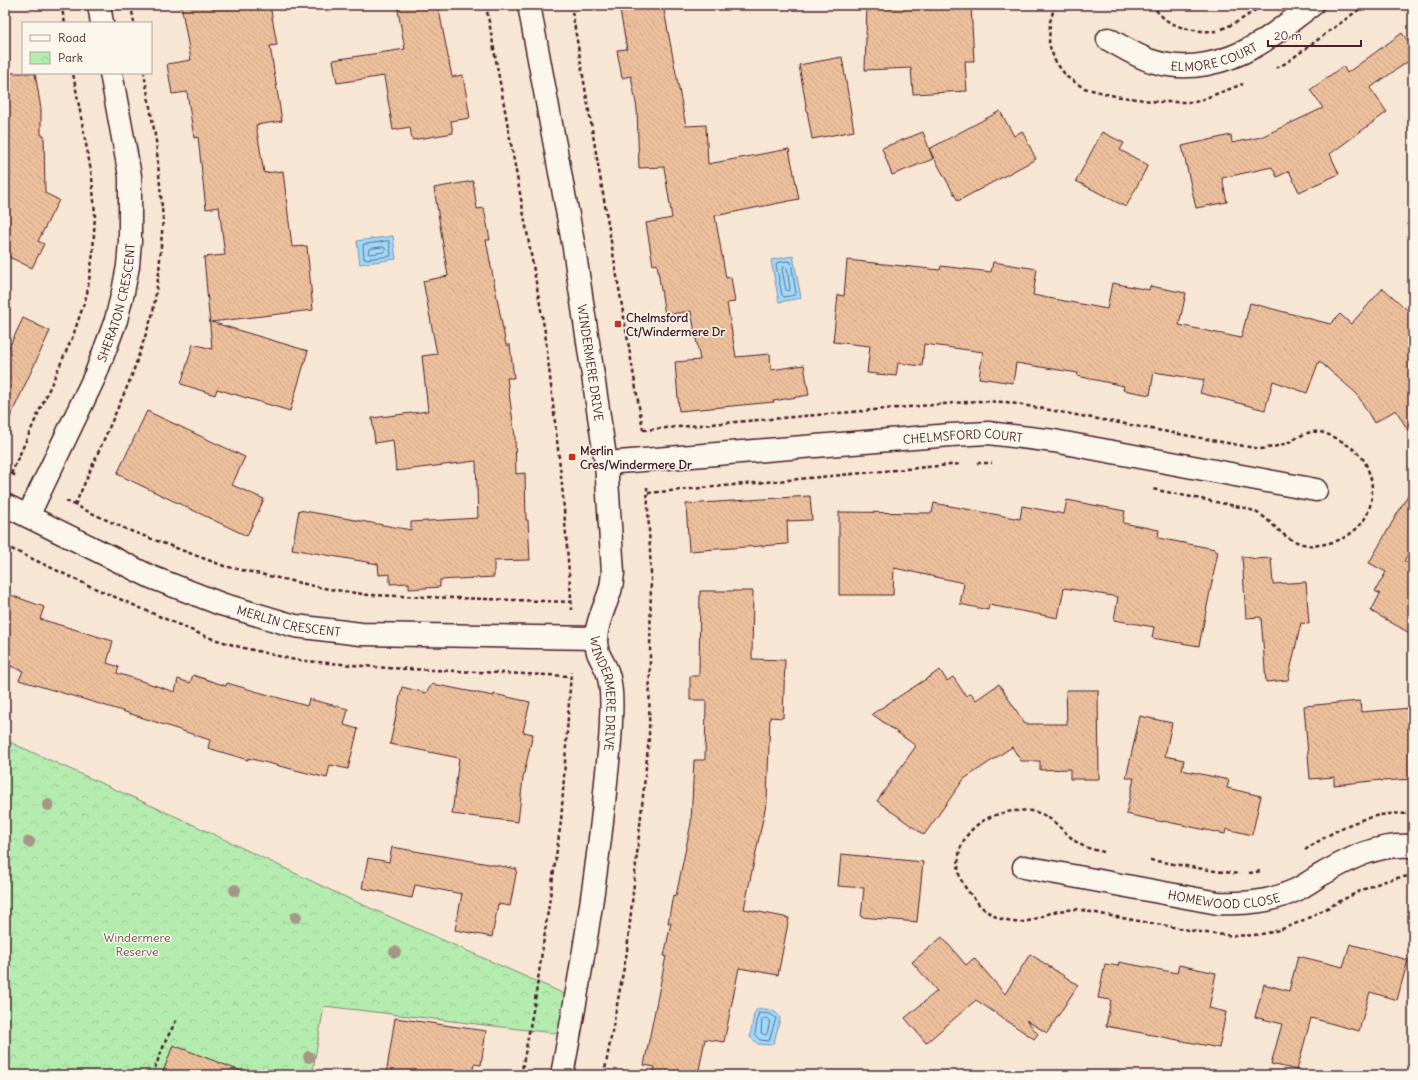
<svg xmlns="http://www.w3.org/2000/svg" width="1418" height="1080" viewBox="0 0 1418 1080" font-family="Delius,sans-serif">
	<style>
		.park { fill: url(#park-crowns); stroke: #7f866d }
		.water { fill: #9cdafd; stroke: #7b8fa9 }
		.lines { fill: none; stroke-linecap: round; stroke-linejoin: round }
		.shore { stroke: #6b6a7f; stroke-width: 1 }
		.building { fill: url(#building-back-hatch); stroke: #4a1f2b }
		.minor-casing { stroke: #4a1f2b; stroke-width: 25 }
		.path { stroke: #4a1f2b; stroke-width: 2.5; stroke-dasharray: 4 3; stroke-linecap: butt }
		.minor { stroke: #fbf7ec; stroke-width: 22 }
		.tree { fill: #a69589 }
		.poi-dot { fill: #c8321e; stroke: #fbf7ec; stroke-width: 1.5 }
		.labels { text-anchor: middle; dominant-baseline: central; stroke-width: 3; stroke-linejoin: round; paint-order: stroke }
		.street-label { font-size: 12px; fill: #4a1f2b; stroke: #fbf7ec }
		.poi-label { font-size: 12px; font-weight: bold; fill: #4a1f2b; stroke: #fbf7ec; text-anchor: start }
		.park-label { font-size: 12px; fill: #64524c; stroke: #fbf7ec }
	</style>
	<defs>
		<pattern id="park-crowns" width="20" height="18" patternUnits="userSpaceOnUse"><rect width="20" height="18" fill="#b4ecaf"/><path d="M2 6a3 3 0 1 1 6 0M12 15a3 3 0 1 1 6 0" fill="none" stroke="#9cca97"/></pattern>
		<pattern id="building-back-hatch" width="6" height="6" patternUnits="userSpaceOnUse"><rect width="6" height="6" fill="#edc09c"/><path d="M-1 5l2 2M0 0l6 6M5-1l2 2" fill="none" stroke="#cda587"/></pattern>
	</defs>
	<rect width="100%" height="100%" fill="#f7e6d4"/>
	<filter id="ink" filterUnits="userSpaceOnUse"><feTurbulence type="fractalNoise" baseFrequency=".025" numOctaves="2"/><feDisplacementMap in="SourceGraphic" scale="8" xChannelSelector="R" yChannelSelector="G"/><feConvolveMatrix kernelMatrix="1 2 1 2 8 2 1 2 1" color-interpolation-filters="sRGB"/></filter>
	<g filter="url(#ink)">
		<!-- park -->
		<path class="park" d="M5 740 179 818 343 896 576 999 570 1035 324 1006 312 1075H5Z"/>
		<!-- water -->
		<path class="water" d="M393 236 396 259 360 264 357 241Z
			M793 256 801 298 779 302 771 260Z
			M758 1008C767 1010 777 1009 780 1019L774 1042 771 1045 758 1044 750 1037 754 1014Z"/>
		<g class="lines">
			<!-- shore -->
			<path class="shore" d="M389 241 391 254V256L366 259H364L363 245Z
				M384 247 386 250 384 252 370 254 368 253 369 249Z
				M788 261 791 262 796 293 795 295 784 297 782 295 776 265 777 263Z
				M783 267 787 268 790 289 789 291 786 290 782 269Z
				M759 1013 770 1014 776 1018 769 1041 760 1040 755 1035Z
				M764 1018 769 1019 770 1021 767 1034 765 1035 761 1033 762 1020Z"/>
		</g>
		<!-- building -->
		<path class="building" d="M181 5H270L277 45 270 46 282 121 256 125 264 173 283 171 292 247 307 246 313 310 211 322 308 351 290 411 217 389 215 395 181 384 193 344 212 349 204 257 225 255 219 207 206 209 198 137 194 138 187 92 172 94 167 64 191 60Z
			M397 5H438L452 77 463 75 470 118 451 121 453 133 412 140 410 127 393 130 384 76 337 83 333 60 405 49Z
			M619 5H663L686 126 706 125 708 164 789 149 799 199 715 216 726 278 731 277 735 302 727 303 736 357 770 354 771 370 804 365 809 395 773 401 774 402 679 411 675 362 700 360 691 311 665 315 657 264 653 265 646 223 672 218 664 167 639 168 637 109 631 76 622 78 617 50 627 49Z
			M867 5H971L974 61H965L967 91 913 94 911 68 865 70Z
			M1402 33 1413 48V58L1370 88 1387 112 1330 154 1339 174 1299 192 1289 171 1277 177 1272 167 1222 178 1227 202 1196 208 1182 146 1231 135 1232 143 1261 137 1323 108 1310 90 1343 66 1347 73Z
			M842 57 854 131 812 139 799 65Z
			M5 73H35L41 109V135H44L45 193 59 200 38 241 44 244 32 268 5 255Z
			M1000 111 1014 136 1022 131 1036 159 958 201 929 149Z
			M923 132 933 159 892 175 882 148Z
			M1102 132 1124 143 1120 150 1148 165 1126 207 1076 181Z
			M473 181 477 209 484 208 490 240H486L506 345H510L514 378H507L515 437 516 474 525 473 526 520H528L530 560 494 561V577L440 580V587L409 589V583L390 584V574L379 575 378 564 292 549 299 510 411 530V522L478 518 476 461 396 471 393 440 375 443 372 418 428 411 422 356 437 354 423 281 448 276 434 188Z
			M847 260 940 270 941 266 991 272 993 262 1037 269 1033 295 1107 309 1112 283 1149 290 1150 286 1186 293 1179 325 1241 338 1250 303 1330 324 1340 314 1351 324 1383 288 1413 315V439L1396 410 1374 423 1357 394 1319 361 1307 393 1273 381 1265 410 1200 393 1204 380 1154 372 1150 395 1123 390 1124 386 1077 376 1078 373 1016 363 1013 383 979 378 983 352 924 344 922 366 898 363 896 376 867 373 870 346 833 342 838 295 844 296Z
			M23 318 50 331 5 428V356Z
			M147 411 245 457 232 485 264 499 247 536 117 474Z
			M1413 486V546L1404 561 1413 566V635L1371 611 1380 594 1375 591 1386 572 1369 563Z
			M810 496 812 520 787 521 788 544 689 551 686 504Z
			M1067 500 1125 511 1123 523 1159 530 1158 538 1215 549V551L1218 552 1199 646 1152 638 1154 627 1114 620 1118 597 1064 588 1058 618 989 605 988 610 960 604 964 583 894 568 893 595H839V512L932 513 934 503 1020 519 1022 506 1064 514Z
			M1242 556 1256 559 1271 558 1273 584 1306 582 1309 624 1301 623 1288 680 1266 682 1261 617 1246 618Z
			M700 591H753L752 659 785 660 783 718 770 717 767 800 744 909 789 918 778 975 739 968 724 1042 705 1039 698 1075H653L655 1067 644 1065 666 956H664L671 923H668L673 895 676 896 691 823 694 760H705L706 700H690V676H699Z
			M5 593 44 607 40 619 113 641 107 663 119 667 117 673 175 692 178 679 190 683 193 675 226 686 227 683 307 706 309 699 348 709 344 725 358 729 348 769 330 765 327 778 248 758V760L208 748 210 740 113 708 19 680 23 671 5 664Z
			M940 670 947 681 953 677 966 696 971 693 976 700 999 684 1025 724H1067L1066 690H1098L1099 779H1070V769L1040 770V761H1021L1012 747 964 779 924 835 877 801 916 746 872 714Z
			M432 684 494 696V694L530 702 523 732 533 734 523 778 518 822 452 814 459 758 390 744 402 687 426 693Z
			M1360 701 1361 712 1411 708 1413 736V779L1381 781V780L1334 785V777L1310 779 1304 706Z
			M1140 716 1172 723 1165 756 1184 760 1182 770 1229 780 1227 788 1261 796 1252 835 1226 829 1225 834 1163 821V822L1126 814 1134 778H1126Z
			M392 847 517 869 510 906 498 904 492 937 455 930 462 894 415 885 412 898 362 888 368 858 389 862Z
			M841 854 923 862 917 922 861 917 864 888 838 886Z
			M942 937 966 965 974 958 1005 994 1030 954 1078 985 1047 1033 1026 1020 1038 1034 1034 1039 976 1000 926 1043 905 1018 937 991 912 962Z
			M1350 944 1408 960 1397 1000 1370 992 1359 1031 1311 1018 1297 1070 1271 1064 1282 1024 1255 1017 1264 984 1289 991 1298 956 1343 967Z
			M1119 962 1177 973 1179 965 1216 973 1209 1008 1226 1012 1219 1048 1106 1026 1111 1000 1098 998 1105 964 1118 966Z
			M395 1018 486 1031 481 1065 474 1064 472 1075H386Z
			M173 1045 246 1073V1075H162Z"/>
		<g class="lines">
			<defs>
				<g id="minor">
					<path d="M99 5 102 23"/>
					<path id="s1" d="M529 5 574 248 606 463 613 573C612 579 612 585 610 591 605 607 596 623 596 640 596 654 602 659 607 671 612 685 612 703 611 719 611 740 608 761 606 782 597 880 580 978 562 1075"/>
					<path id="s2" d="M1108 39C1121 46 1141 59 1155 62 1188 72 1225 63 1255 46 1274 36 1294 18 1312 5"/>
					<path id="s3" d="M606 463 951 435 988 433 1054 441 1316 490"/>
					<path id="s4" d="M5 505 151 577 221 604 295 626 361 634 596 638"/>
					<path id="s5" d="M28 516 95 376 116 320 123 292 128 266 130 241V176L111 73"/>
					<path id="s6" d="M1024 867 1218 903C1246 904 1271 902 1296 890 1304 886 1311 881 1319 876 1349 859 1377 843 1413 846"/>
				</g>
			</defs>
			<!-- minor casing -->
			<use href="#minor" class="minor-casing"/>
			<!-- path -->
			<path class="path" d="M61 5 65 23
				M131 5 134 23
				M486 5 545 332 562 485 572 610
				M571 5 643 430
				M1055 5 1050 22 1049 44 1055 61 1067 77 1084 88 1115 96 1158 102H1195L1243 84
				M1151 5C1156 10 1161 16 1166 20 1182 30 1200 32 1218 31
				M1222 29 1239 21 1263 5
				M1276 68 1286 63 1365 5
				M643 430 978 401 1006 402 1260 449C1270 448 1279 446 1289 442 1299 437 1308 430 1320 432 1334 435 1355 448 1363 459 1367 465 1369 473 1371 479 1376 509 1362 533 1333 542 1322 545 1314 547 1303 544 1286 540 1277 528 1264 517 1258 513 1252 510 1245 508L1152 489
				M977 463H992
				M5 471 17 476
				M11 474 73 336 87 294 93 253 95 214 92 177 73 73
				M648 493 960 464
				M66 501 128 530 224 566 323 588 369 595 572 602
				M75 505 131 378 153 313 159 272 163 219 156 141 144 73
				M5 546 92 587 207 637 240 647 295 660 387 668 570 676
				M1305 850C1330 833 1358 817 1388 814 1396 813 1405 814 1413 814
				M1104 852C1095 850 1085 848 1078 843 1062 832 1052 814 1031 811 1002 808 969 820 960 850 958 859 957 869 960 877 963 886 971 895 977 902 985 912 1000 921 1014 922 1030 924 1043 914 1058 911 1063 910 1070 910 1076 909 1105 915 1133 920 1162 925 1200 932 1241 942 1279 930 1323 916 1367 878 1413 876
				M1150 860 1215 871 1240 874
				M1249 873 1262 871
				M152 1075 166 1040 177 1019
				M521 1075 535 1000 561 822 571 672
				M604 1075 627 951 649 738 651 573 647 487"/>
			<!-- minor -->
			<use href="#minor" class="minor"/>
		</g>
		<!-- trees -->
		<g class="tree">
			<circle cx="48" cy="805" r="6"/>
			<circle cx="29" cy="842" r="6"/>
			<circle cx="235" cy="890" r="6"/>
			<circle cx="296" cy="917" r="6"/>
			<circle cx="395" cy="952" r="6"/>
			<circle cx="309" cy="1057" r="6"/>
		</g>
	</g>
	<!-- markers -->
	<g class="poi-dot">
		<rect x="614" y="320" width="8" height="8" rx="2"/>
		<rect x="568" y="453" width="8" height="8" rx="2"/>
	</g>
	<g class="labels">
		<!-- street labels -->
		<g class="street-label">
			<text stroke="none"><textPath href="#s2" startOffset="113">ELMORE COURT</textPath></text>
			<text stroke="none"><textPath href="#s5" startOffset="232">SHERATON CRESCENT</textPath></text>
			<text stroke="none"><textPath href="#s1" startOffset="363">WINDERMERE DRIVE</textPath></text>
			<text stroke="none"><textPath href="#s3" startOffset="358">CHELMSFORD COURT</textPath></text>
			<text stroke="none"><textPath href="#s4" startOffset="308">MERLIN CRESCENT</textPath></text>
			<text stroke="none"><textPath href="#s1" startOffset="699">WINDERMERE DRIVE</textPath></text>
			<text stroke="none"><textPath href="#s6" startOffset="203">HOMEWOOD CLOSE</textPath></text>
		</g>
		<!-- poi labels -->
		<g class="poi-label">
			<text x="626" y="317">Chelmsford<tspan x="626" dy="14">Ct/Windermere Dr</tspan></text>
			<text x="580" y="450">Merlin<tspan x="580" dy="14">Cres/Windermere Dr</tspan></text>
		</g>
		<!-- park labels -->
		<g class="park-label">
			<text x="137" y="937">Windermere<tspan x="137" dy="14">Reserve</tspan></text>
		</g>
	</g>
	<!-- margin -->
	<rect width="1418" height="1080" fill="none" stroke="#fbf7ec" stroke-width="20"/>
	<rect x="10" y="10" width="1398" height="1060" fill="none" stroke="#4a1f2b" stroke-width="1.5" filter="url(#ink)"/>
	<!-- legend -->
	<rect x="22" y="22" width="130" height="52" fill="#fbf7ec" stroke="#b4a19f"/>
	<rect x="30" y="35" width="20" height="6" fill="#fbf7ec" stroke="#b4a19f"/>
	<text x="58" y="42" font-size="12" fill="#4a1f2b">Road</text>
	<rect x="30" y="52" width="20" height="12" fill="url(#park-crowns)" stroke="#b4a19f"/>
	<text x="58" y="62" font-size="12" fill="#4a1f2b">Park</text>
	<!-- scale -->
	<path d="M1268 40v6h93v-6" fill="none" stroke="#4a1f2b" stroke-width="2"/>
	<text x="1274" y="40" font-size="12" fill="#4a1f2b" stroke="#fbf7ec" stroke-width="3" paint-order="stroke">20 m</text>
</svg>
